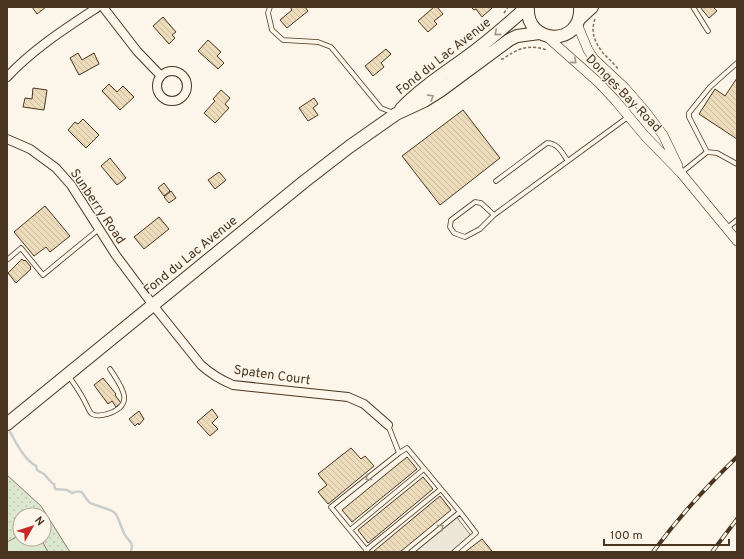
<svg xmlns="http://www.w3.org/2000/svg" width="744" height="559" viewBox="0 0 744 559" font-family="Overpass,sans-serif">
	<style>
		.park { fill: url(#park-dots); stroke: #887966; fill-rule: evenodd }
		.pitch { fill: #dce7d0; stroke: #887966 }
		.parking { fill: #ede7d9; stroke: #887966 }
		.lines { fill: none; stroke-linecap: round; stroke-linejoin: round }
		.stream { stroke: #c9cecd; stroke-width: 2.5 }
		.building { fill: url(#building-back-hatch); stroke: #4a3520 }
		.service-casing { stroke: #4a3520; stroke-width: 5.5 }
		.minor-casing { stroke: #4a3520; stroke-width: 10 }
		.tertiary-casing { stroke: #4a3520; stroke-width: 10 }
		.primary-casing { stroke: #4a3520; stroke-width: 14 }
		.path { stroke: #7f6f5c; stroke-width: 1.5; stroke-dasharray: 3 2; stroke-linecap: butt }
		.service { stroke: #fbf6e9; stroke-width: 4 }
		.minor { stroke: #fbf6e9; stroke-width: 8 }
		.tertiary { stroke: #fbf6e9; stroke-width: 9 }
		.primary { stroke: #fbf6e9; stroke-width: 12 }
		.rail-casing { stroke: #4a3520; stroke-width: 4 }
		.rail { stroke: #fbf6e9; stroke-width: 2.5; stroke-dasharray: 8; stroke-linecap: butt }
		.oneway { stroke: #a29684 }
		.labels { text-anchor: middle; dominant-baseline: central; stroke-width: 3; stroke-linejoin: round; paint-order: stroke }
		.street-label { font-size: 13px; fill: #4a3520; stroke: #fbf6e9 }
	</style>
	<defs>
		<pattern id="park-dots" width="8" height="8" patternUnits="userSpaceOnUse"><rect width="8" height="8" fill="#dce7d0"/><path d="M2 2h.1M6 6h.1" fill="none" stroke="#bec7b2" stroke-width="1.8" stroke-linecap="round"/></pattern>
		<pattern id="building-back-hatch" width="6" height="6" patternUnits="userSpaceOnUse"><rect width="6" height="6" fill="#ecdcbc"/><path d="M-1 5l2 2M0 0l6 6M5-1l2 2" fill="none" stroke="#ccbda1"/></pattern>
	</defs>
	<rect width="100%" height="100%" fill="#fbf6e9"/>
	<!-- park -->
	<path class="park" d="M7 475 41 506 70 552H7ZM20 515H44V539H20Z"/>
	<!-- pitch -->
	<path class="pitch" d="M20 535V539H41L48 552H7V542Z"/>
	<!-- parking -->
	<path class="parking" d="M455 515 472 537 454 552H411Z"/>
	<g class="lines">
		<!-- stream -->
		<path class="stream" d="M10 432C17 444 23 458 36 466L37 470 44 474 52 483 54 484 55 489 67 490 72 493C84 488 83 496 89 502 94 506 110 508 115 513 120 520 121 528 125 535 127 539 132 542 132 546 132 548 131 550 131 552"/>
	</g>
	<!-- building -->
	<path class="building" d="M32 7H46L37 14Z
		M290 7H305L308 11 287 28 280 20 292 10Z
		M434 7H437L443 14 434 21 437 24 428 32 418 21Z
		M471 7H491L492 8 482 17 476 9 474 10Z
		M700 7H713L717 11 709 18Z
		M163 17 176 32 172 35 175 38 169 44 153 26Z
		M208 40 221 52 217 56 224 63 218 69 198 51Z
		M386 49 391 54 381 63 384 67 373 76 365 66Z
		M78 53 82 60 94 53 99 64 79 75 70 58Z
		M737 78V139L699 114 715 89 725 96Z
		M109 84 117 92 123 86 134 97 120 110 102 91Z
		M33 88 47 90 44 110 23 107 25 98 32 99Z
		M221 90 230 98 225 104 229 108 215 123 204 113 215 101 213 99Z
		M314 98 318 104 313 108 318 115 308 121 299 108Z
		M463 110 500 158 440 205 402 156Z
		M83 119 99 135 86 148 68 130 75 122 78 124Z
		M110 158 126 178 117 185 101 166Z
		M219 172 226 180 215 189 208 180Z
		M164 183 170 191 164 196 158 188Z
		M171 191 176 198 169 203 164 197Z
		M45 206 70 236 50 252 46 247 34 256 14 232Z
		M159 217 169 229 144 249 134 237Z
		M22 259 24 261 25 260 31 267 30 268 31 269 16 283 8 273Z
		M103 378 116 394 115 395 121 403 116 407 112 401 108 404 94 385Z
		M212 409 218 417 212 423 218 429 210 436 197 422Z
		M139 411 144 419 139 425 138 423 135 426 129 419Z
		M351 448 361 459 365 456 374 466 328 504 318 492 327 485 318 474Z
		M407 457 417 469 352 522 342 510Z
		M423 477 433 489 368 543 358 530Z
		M440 496 451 510 400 552H376L374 551Z
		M482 539 492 551 490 552H465Z"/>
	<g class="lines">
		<defs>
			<path id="service" d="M270 7 268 13 272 30 283 40 318 42 331 47 381 108 394 113
				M693 7 708 31
				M707 152 689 117V113L710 87 737 63
				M681 173 707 152 717 153 737 164
				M496 181 547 143C558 143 562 153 568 161
				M494 215 481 203 475 202 451 220 450 227 454 233 465 237 480 229 494 215 628 117
				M727 228 737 220
				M7 260 21 248 43 275 99 229
				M68 375C74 384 81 393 86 404 88 407 89 412 92 414 97 417 103 415 107 414 137 405 121 386 110 369
				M388 425 399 453
				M350 530 424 469
				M366 550 441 489
				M368 552 331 507 399 453 407 448 460 512 411 552
				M454 552 476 533 460 512"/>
			<path id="minor" d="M103 7 137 51 161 76
				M157 86a15 15 0 1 1 30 0a15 15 0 1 1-30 0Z
				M7 77C33 49 66 28 98 7
				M7 139 30 149 56 168 71 185 115 254 153 305 201 365C211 374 221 380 233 385L348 397 364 404 388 425"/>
			<path id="tertiary" d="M577 24 588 50 594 59 625 88 645 111 663 135 678 166
				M545 35 599 83 615 100 645 136 681 173 737 241"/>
			<path id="primary" d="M528 7C525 46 583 47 580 7
				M579 19 592 7
				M401 109C422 87 448 71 472 53 491 39 509 23 527 7
				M7 424 305 181 349 147 396 114 424 101 440 91 509 40 517 36 539 33"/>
		</defs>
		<!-- service casing -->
		<use href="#service" class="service-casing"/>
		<!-- minor casing -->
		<use href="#minor" class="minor-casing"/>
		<!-- tertiary casing -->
		<use href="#tertiary" class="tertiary-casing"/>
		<!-- primary casing -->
		<use href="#primary" class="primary-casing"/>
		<!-- path -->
		<path class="path" d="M504 13 508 7
			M595 19C589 35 598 49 610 60 613 63 616 66 618 69
			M501 59H503C518 48 529 44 547 50"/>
		<!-- service -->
		<use href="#service" class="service"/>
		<!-- minor -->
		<use href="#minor" class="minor"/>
		<!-- tertiary -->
		<use href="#tertiary" class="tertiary"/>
		<!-- primary -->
		<use href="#primary" class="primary"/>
		<defs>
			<path id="rail" d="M653 552C678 518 707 486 737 457
				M712 552 737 519"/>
		</defs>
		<!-- rail casing -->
		<use href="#rail" class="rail-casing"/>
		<!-- rail -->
		<use href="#rail" class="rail"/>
	</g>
	<!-- one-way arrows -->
	<defs><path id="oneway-chevron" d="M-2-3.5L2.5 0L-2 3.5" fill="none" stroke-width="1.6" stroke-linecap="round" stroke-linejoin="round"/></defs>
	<g class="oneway">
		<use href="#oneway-chevron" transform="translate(497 33) rotate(140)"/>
		<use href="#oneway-chevron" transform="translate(574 61) rotate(41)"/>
		<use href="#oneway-chevron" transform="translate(431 97) rotate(-32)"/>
		<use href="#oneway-chevron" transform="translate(368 478) rotate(141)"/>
		<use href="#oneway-chevron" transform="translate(441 527) rotate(-39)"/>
	</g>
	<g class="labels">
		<!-- street labels -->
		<g class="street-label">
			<text transform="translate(444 57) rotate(-38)">Fond du Lac Avenue</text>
			<text transform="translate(623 94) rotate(46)">Donges Bay Road</text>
			<text transform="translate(97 207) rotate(56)">Sunberry Road</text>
			<text transform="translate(191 256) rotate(-39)">Fond du Lac Avenue</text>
			<text transform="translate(272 376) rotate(8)">Spaten Court</text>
		</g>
	</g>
	<!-- border -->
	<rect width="744" height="559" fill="none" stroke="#4a3520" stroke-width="16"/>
	<!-- north arrow -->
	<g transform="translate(32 527) rotate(51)"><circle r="19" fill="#fbf6e9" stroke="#b4a999"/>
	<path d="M0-3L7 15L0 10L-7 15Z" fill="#c62828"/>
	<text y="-6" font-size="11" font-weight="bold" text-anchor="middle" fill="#4a3520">N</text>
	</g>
	<!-- scale -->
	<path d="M604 539v6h125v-6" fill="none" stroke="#4a3520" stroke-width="2"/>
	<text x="610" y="539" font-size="12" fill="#4a3520" stroke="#fbf6e9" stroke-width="3" paint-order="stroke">100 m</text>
</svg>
